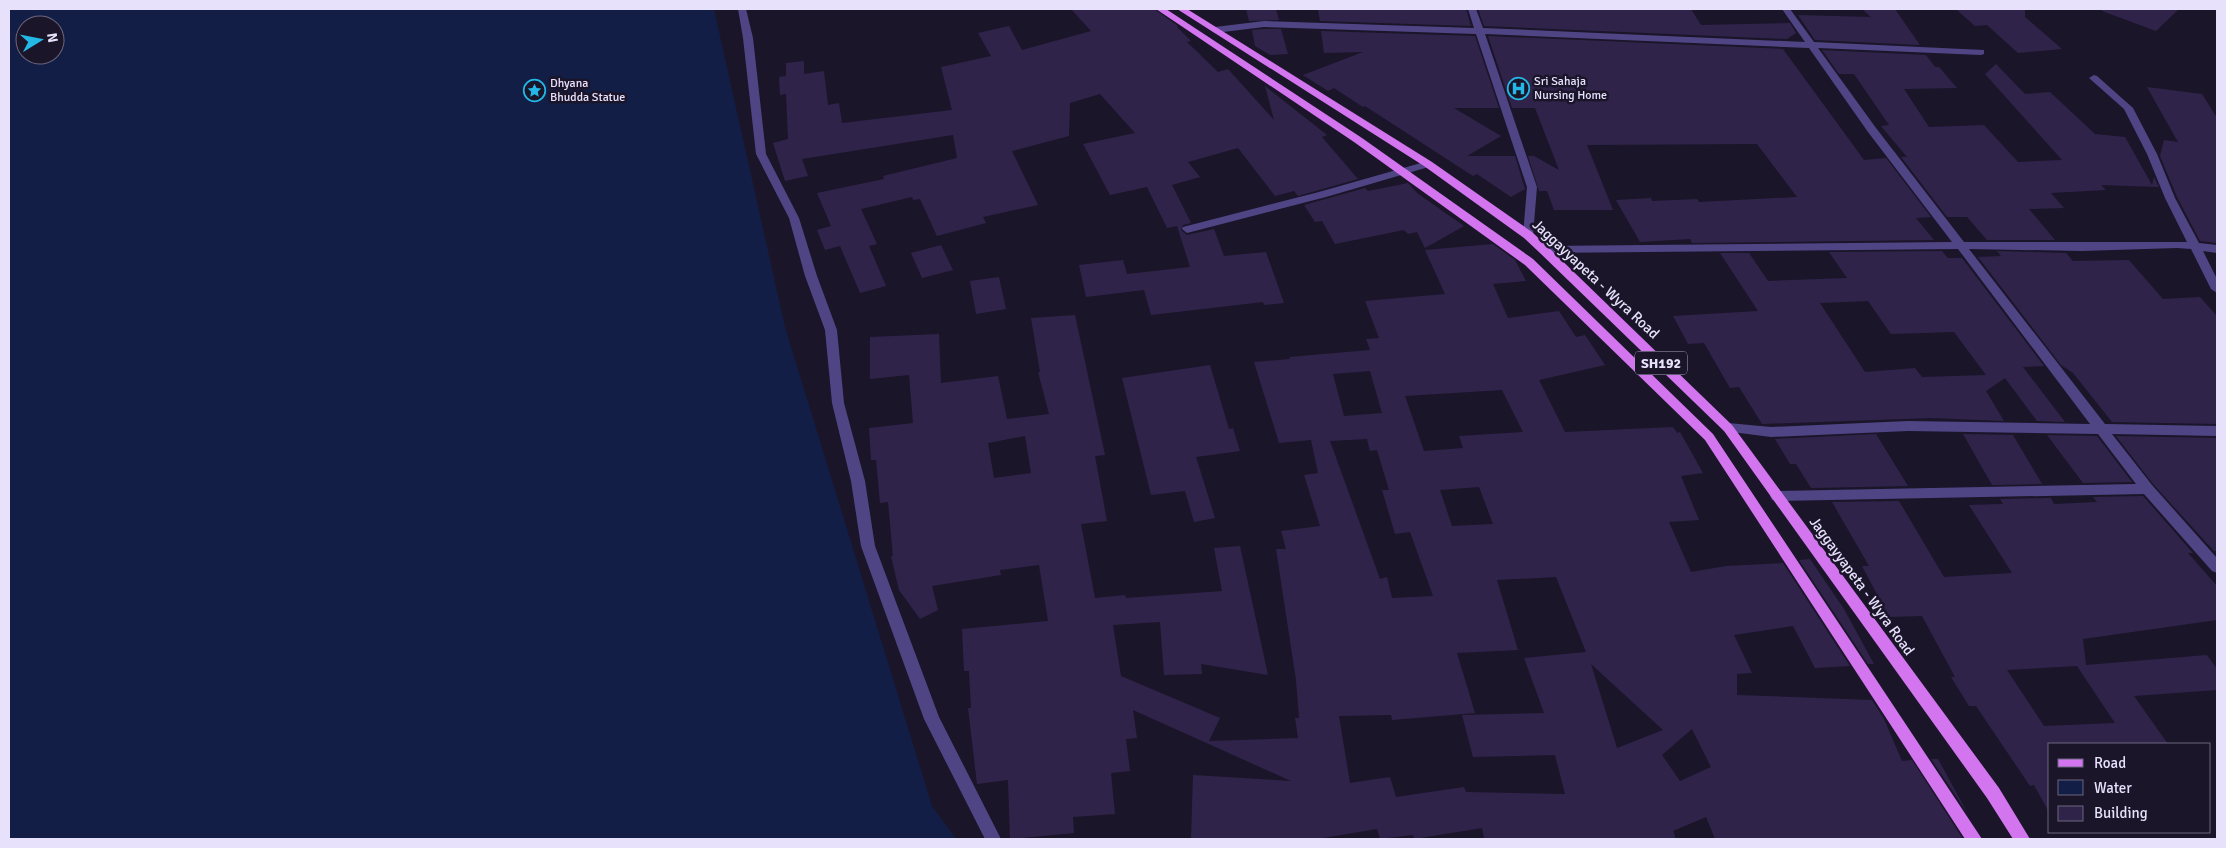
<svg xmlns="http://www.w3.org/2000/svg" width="2226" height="848" viewBox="0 0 2226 848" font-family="Signika,sans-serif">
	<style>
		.water { fill: #121e46; fill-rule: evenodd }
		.building { fill: #302349; fill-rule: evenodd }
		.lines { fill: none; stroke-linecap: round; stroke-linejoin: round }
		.minor { fill: #504584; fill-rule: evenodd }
		.major { fill: #d275ef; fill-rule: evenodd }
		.labels { text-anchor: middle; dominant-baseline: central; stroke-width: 5; stroke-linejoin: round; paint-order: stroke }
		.far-poi-label { font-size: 12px; fill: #e8e1fc; stroke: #1b152a; text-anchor: start }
		.shield { fill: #1b152a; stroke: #aaa4bd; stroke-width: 1 }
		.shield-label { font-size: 14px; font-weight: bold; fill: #e8e1fc }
		.street-label { font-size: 15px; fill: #e8e1fc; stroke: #1b152a }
	</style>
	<rect width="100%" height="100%" fill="#1b152a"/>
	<!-- water -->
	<path class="water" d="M9 9H714L785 327 932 806 956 839H9ZM25 25H55V55H25Z"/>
	<!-- building -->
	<path class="building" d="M1071 9H1154L1178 26 1177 27 1191 41 1187 42 1218 72 1228 69 1274 120 1265 86 1327 135 1322 137 1358 179 1298 196 1294 191 1275 196 1238 148 1188 162 1200 177 1172 185 1191 223 1183 225 1181 230 1187 235 1214 229 1224 256 1266 252 1284 303 1264 305 1263 302 1151 315 1144 290 1086 297 1079 265 1123 260 1127 274 1190 267 1177 226 1167 228 1147 187 1110 195 1083 144 1135 133 1100 94 1070 103 1069 136 1012 151 1038 205 983 217 986 223 937 236 920 199 913 200 912 197 861 209 877 244 869 246 886 286 860 293 840 246 825 250 817 230 831 226 817 193 884 179 883 176 957 158 953 135 802 159 808 176 785 181 773 143 788 139 786 94 780 95 779 77 786 76V63L804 61V74L824 71 828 105 839 103 842 123 952 110 941 67 991 56 978 33 1009 26 1022 50 1091 31Z
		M1246 9H1276L1279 20 1249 21Z
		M1318 9H1466L1471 26 1320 21Z
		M1478 9H1691L1701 25 1790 23 1796 33 1787 39 1484 26Z
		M1862 9H1895L1920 45 1815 40 1798 15 1871 17Z
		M1956 9H2025V17L2062 49 2018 53 1987 25 1975 26Z
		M2102 9H2179L2156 31 2102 11Z
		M1264 29H1281L1288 54 1270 55 1255 46 1252 30Z
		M1321 31 1475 36 1499 108H1454L1501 136 1467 156H1515L1525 189 1511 197 1477 174 1473 176 1365 106 1363 107 1334 88 1328 91 1303 75 1363 52 1324 53Z
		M1488 36 1783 49 1864 160 1886 158 1931 217 1916 218 1934 240 1692 243 1690 239 1640 242 1616 200 1651 198 1652 201 1697 199 1699 202 1797 197 1757 144 1587 145 1613 210H1554L1547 191H1539L1528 156H1534L1559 170 1535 108H1512Z
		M1822 50 1926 55 1935 67H1939L1957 88 1904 89 1929 127 1984 125 2018 162 2062 160 1985 74 1996 64 2025 94 2050 92 2095 134 2125 137 2152 185 2154 177 2159 187 2101 185 2106 190 2051 193 2064 208 2029 209 2055 240H1987L1967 217H1947L1901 157H1907L1881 126 1889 125 1854 74H1839Z
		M2147 87 2202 94 2217 118V243L2200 241 2177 197 2160 156 2164 140 2178 142Z
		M1408 183 1417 193 1464 226 1425 248 1417 232 1408 234 1404 230 1335 244 1322 221 1315 222 1304 205 1365 188 1368 191Z
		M1493 244 1515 260 1526 281 1493 284 1508 318 1559 311 1576 337 1585 335 1605 365 1539 380 1565 432 1673 427 1677 433 1680 432 1703 473 1681 476 1699 520 1669 522 1691 572 1726 566 1783 563 1850 666 1815 668 1793 626 1734 635 1752 673 1737 674V695L1872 700 1884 719 1902 761 1912 760 1963 839H1715L1706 817 1673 831 1676 839 1484 838 1482 828 1414 839 1413 835 1380 839 1377 829 1317 839 1191 838 1193 775 1291 781 1133 710 1137 738 1126 739 1130 771 1111 773 1115 814 1073 817 1074 833 1010 839 1008 780 977 784 968 708H971L969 671H964L962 629 1048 621 1039 565 1000 570 1001 575 932 586 938 610 920 619 899 590 891 556H893L888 502 880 503 876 460H871L869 428 913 423 909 375 870 379V337L939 334 941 383 998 376 1007 419 1049 414 1038 372H1040L1031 318 1075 315 1105 455 1095 456 1107 521 1081 524 1095 598 1125 595 1126 598 1222 591 1214 548 1240 546 1268 675 1201 664 1202 674 1164 675 1160 622 1113 625 1121 676 1220 718 1209 741 1298 738 1295 718H1299L1296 680 1276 549H1286L1281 531 1320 526 1304 475 1318 473 1311 440 1279 443 1254 362 1290 359 1289 357 1370 350 1366 339 1379 338 1365 301 1445 294 1425 250ZM1370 371 1382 413 1344 416 1333 374ZM1502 390 1523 432 1459 436 1463 448 1424 451 1405 396ZM1025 436 1031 473 994 478 988 443ZM1367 439 1370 451 1377 450 1389 490H1382L1395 534 1410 532 1433 596 1392 598 1387 577 1380 579 1330 441ZM1479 487 1493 524 1452 526 1440 490ZM1556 577 1586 652 1524 658 1544 713 1462 715 1473 757 1555 755 1565 794 1466 792 1464 787 1396 797 1390 777 1350 783 1339 716 1391 715 1392 720 1475 713 1457 653 1518 650 1497 580ZM1591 664 1663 730 1617 748ZM1692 729 1711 767 1680 781 1662 755Z
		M941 245 953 270 922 278 911 253Z
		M1942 251 1948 258H1962L2044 366 2023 367 2065 422 2037 421 2005 378 1986 391 2004 421 1931 418 1762 424 1739 387 1730 388 1704 343 1688 344 1673 316 1758 311 1720 253H1749L1768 281 1847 278 1829 252ZM1868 301 1891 334 1954 332 1986 375 1922 377 1915 368 1865 372 1820 303Z
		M1997 251 2066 253 2073 261 2129 260 2163 299 2200 297 2217 316V424L2112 422 2073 373 2061 365 1978 257 2001 256Z
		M999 277 1006 309 976 314 970 281Z
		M1210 365 1229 429 1233 428 1240 451 1196 457 1215 518 1194 522 1185 491 1151 495 1122 378Z
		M1876 434 1908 486 1811 488 1796 464H1790L1775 439Z
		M1963 434 2013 435 2042 484 1992 485Z
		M2047 435 2097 436 2132 482 2083 483Z
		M2116 436 2217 438V551H2214L2153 484Z
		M2143 496 2193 553H2188L2217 586V620L2083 639 2086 665 2207 655 2217 669V690L2134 696 2168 744H2050V814L2034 785 2030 786 1976 706H1969L1951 677H1955L1922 616 1889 617 1862 566H1869L1832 502 1899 501 1944 577 2012 573 1969 505 2003 504 2000 499 2051 498 2054 504 2097 502 2093 497ZM2077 666 2115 723 2044 726 2007 670Z
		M1810 559 1844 609 1874 664H1868L1799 560Z
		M1931 759H1938L1968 814Z"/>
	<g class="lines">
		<!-- minor -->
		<path class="minor" d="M738 9H746L753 38 766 154 799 218 817 276 837 330 844 403 865 481 875 546 939 717 1001 839H985L924 719 861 546 851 481 832 403 825 330 805 276 789 218 756 154 743 38Z
			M1468 9H1476L1483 28 1805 42 1782 9H1790L1814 42 1984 50V54L1981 55 1818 48 1876 128 1964 242H2187L2165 198 2147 154 2124 109 2089 78 2094 75 2097 76 2133 108 2157 154 2175 198 2199 243 2217 245V253L2203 251 2217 279V293L2211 289 2191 249 2177 248 2082 251 1969 249 2105 424 2217 426V436L2112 434 2152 485 2217 558V573L2212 571 2144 494 1777 501 1772 500 1770 496 1772 492 1777 491 2136 484 2098 434 1908 431 1771 437 1724 431 1722 428 1724 425 1728 423 1771 427 1908 421 2090 424 1958 249 1540 253 1539 250 1540 247 1544 246 1952 242 1868 132 1809 48 1485 34 1537 187 1533 235 1528 239 1523 235 1527 187 1476 34 1264 27 1215 33 1210 30 1215 27 1264 21 1474 28Z
			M1428 161 1433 164 1432 166 1326 197 1187 233 1182 229 1183 227 1319 192Z"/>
		<!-- major -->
		<path class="major" d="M1156 9H1166L1362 138 1533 259 1713 434 1982 839H1965L1705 440 1525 265 1354 142Z
			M1177 9H1187L1432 162 1532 232 1548 247 1732 425 1999 788 2030 839H2013L1987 798 1724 431 1540 253 1524 238 1424 166Z"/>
	</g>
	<!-- icons -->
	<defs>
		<symbol id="hospital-ring" viewBox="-11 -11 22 22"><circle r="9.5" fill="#1b152a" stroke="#23b8e6" stroke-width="1.5"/><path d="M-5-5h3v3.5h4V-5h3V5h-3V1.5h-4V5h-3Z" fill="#23b8e6"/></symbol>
		<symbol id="sight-ring" viewBox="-11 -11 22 22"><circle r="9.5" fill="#1b152a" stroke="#23b8e6" stroke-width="1.5"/><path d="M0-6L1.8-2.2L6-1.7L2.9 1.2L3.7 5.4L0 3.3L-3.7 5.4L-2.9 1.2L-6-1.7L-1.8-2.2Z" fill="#23b8e6"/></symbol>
	</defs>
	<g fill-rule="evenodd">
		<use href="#hospital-ring" x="1506" y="76" width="25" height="25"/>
		<use href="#sight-ring" x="522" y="78" width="25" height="25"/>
	</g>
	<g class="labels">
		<!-- far-poi labels -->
		<g class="far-poi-label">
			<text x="1534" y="81">Sri Sahaja<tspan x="1534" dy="14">Nursing Home</tspan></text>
			<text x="550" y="83">Dhyana<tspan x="550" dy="14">Bhudda Statue</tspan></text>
		</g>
		<!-- shield labels -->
		<rect class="shield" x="1635" y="351.5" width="52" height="23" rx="4"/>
		<g class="shield-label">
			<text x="1661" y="363">SH192</text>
		</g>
		<!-- street labels -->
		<g class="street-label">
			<text transform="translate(1596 279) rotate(43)">Jaggayyapeta - Wyra Road</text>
			<text transform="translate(1862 586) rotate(54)">Jaggayyapeta - Wyra Road</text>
		</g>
	</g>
	<!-- border -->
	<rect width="2226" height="848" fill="none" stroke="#e8e1fc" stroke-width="20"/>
	<!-- legend -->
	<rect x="2048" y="743" width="162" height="90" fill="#1b152a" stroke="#6d677e"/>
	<rect x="2058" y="759" width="25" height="8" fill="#d275ef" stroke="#6d677e"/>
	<text x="2094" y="768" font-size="15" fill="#e8e1fc">Road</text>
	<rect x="2058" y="780" width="25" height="15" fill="#121e46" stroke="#6d677e"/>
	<text x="2094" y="793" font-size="15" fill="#e8e1fc">Water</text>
	<rect x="2058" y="806" width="25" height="15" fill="#302349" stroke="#6d677e"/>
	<text x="2094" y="818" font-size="15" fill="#e8e1fc">Building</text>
	<!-- north arrow -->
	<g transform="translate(40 40) rotate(80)"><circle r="24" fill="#1b152a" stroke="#6d677e"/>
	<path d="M0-4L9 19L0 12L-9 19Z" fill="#23b8e6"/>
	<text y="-8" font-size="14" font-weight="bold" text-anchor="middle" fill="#e8e1fc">N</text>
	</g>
</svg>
